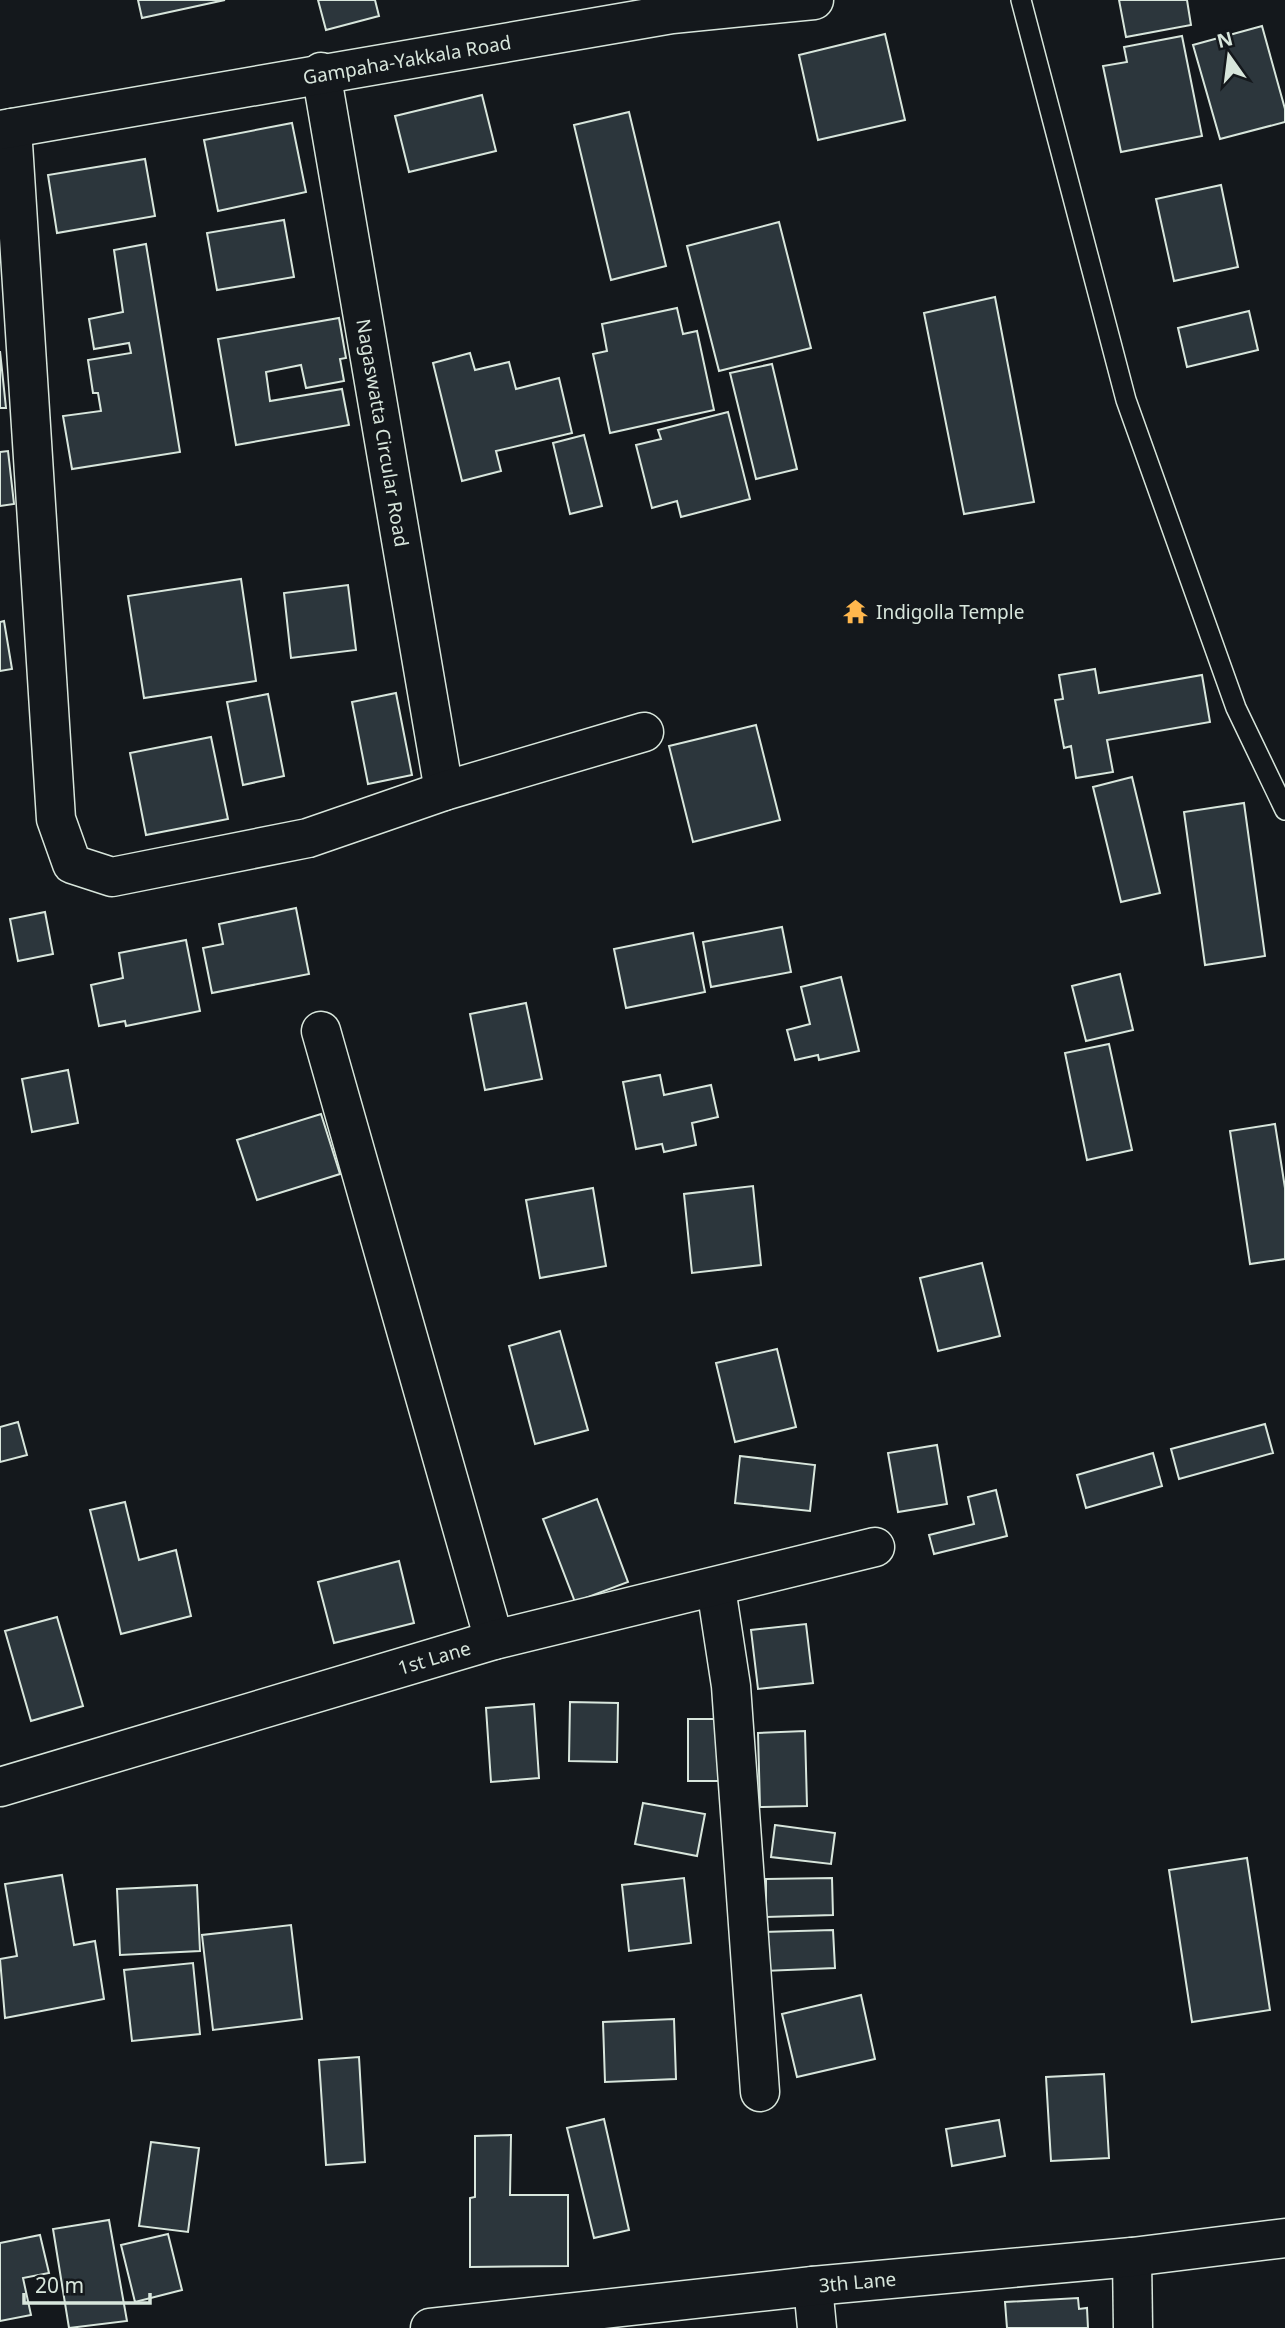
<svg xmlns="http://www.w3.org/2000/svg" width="1285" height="2328" viewBox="0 0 1285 2328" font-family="'Noto Sans',sans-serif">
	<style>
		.building { fill: #2c363c; stroke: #d8e6dc; stroke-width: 2 }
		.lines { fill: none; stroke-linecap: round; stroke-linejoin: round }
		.service-casing { stroke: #d8e6dc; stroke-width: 22 }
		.minor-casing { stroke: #d8e6dc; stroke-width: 41 }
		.trunk-casing { stroke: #d8e6dc; stroke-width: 41 }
		.service { stroke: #14181c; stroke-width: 19 }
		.minor { stroke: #14181c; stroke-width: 38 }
		.trunk { stroke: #14181c; stroke-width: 38 }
		.labels { text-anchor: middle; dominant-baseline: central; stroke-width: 5; stroke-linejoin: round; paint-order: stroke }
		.street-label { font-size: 19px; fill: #d8e6dc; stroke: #14181c }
		.poi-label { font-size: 19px; fill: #d8e6dc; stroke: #14181c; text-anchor: start }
	</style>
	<rect width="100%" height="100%" fill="#14181c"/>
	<!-- building -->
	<path class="building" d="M138 0H225L142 18Z
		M318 0H375L379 16 326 30Z
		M1119 0H1187L1191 25 1126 37Z
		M1262 26 1285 109V122L1220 139 1193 45Z
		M885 34 905 120 818 140 799 55Z
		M1182 36 1202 136 1121 152 1103 66 1127 62 1124 47Z
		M482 95 496 151 409 172 395 116Z
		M629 112 666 266 611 280 574 125Z
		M292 123 306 192 218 211 204 140Z
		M145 159 155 216 57 233 48 175Z
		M1221 185 1238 267 1174 281 1156 199Z
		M284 220 294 277 217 290 207 233Z
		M779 222 811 348 719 371 687 246Z
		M146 244 180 452 72 469 63 416 101 411 98 393H93L88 360 131 353 129 343 94 349 89 319 123 312 114 250Z
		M995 297 1034 502 964 514 924 313Z
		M677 308 683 334 697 331 714 410 610 433 593 354 607 351 602 324Z
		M1249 311 1258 350 1187 367 1178 328Z
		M339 318 346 358 340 359 344 381 306 388 301 365 266 372 270 401 342 389 349 425 236 445 218 339Z
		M0 351 6 408H0Z
		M470 353 475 370 509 362 516 389 559 378 572 433 496 451 501 471 462 481 433 363Z
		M772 364 797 469 756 479 730 373Z
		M728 412 750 499 681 517 677 501 652 508 636 445 661 439 658 430Z
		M584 435 602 506 570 514 553 443Z
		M8 451 14 504 0 506V452Z
		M241 579 256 681 144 698 128 596Z
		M348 585 356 650 291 658 284 593Z
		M4 621 12 669 0 671V622Z
		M1095 669 1099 693 1202 675 1210 722 1107 740 1113 772 1076 778 1071 746 1064 748 1055 700 1063 699 1059 675Z
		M396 693 412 775 368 784 352 702Z
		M268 694 284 776 243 785 227 702Z
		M756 725 780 820 693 842 669 746Z
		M211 737 228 819 146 835 130 753Z
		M1132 777 1160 893 1121 902 1093 787Z
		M1244 803 1265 956 1205 965 1184 812Z
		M296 908 309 974 212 993 203 948 223 944 219 924Z
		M45 912 53 954 18 961 10 919Z
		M782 927 791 972 711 987 703 942Z
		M693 933 705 992 626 1008 614 949Z
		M186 940 200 1011 126 1026 125 1021 99 1026 91 985 123 978 119 953Z
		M1120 974 1133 1030 1086 1041 1072 986Z
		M841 977 859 1051 819 1060 818 1055 795 1060 787 1030 810 1024 801 987Z
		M526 1003 542 1079 485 1090 470 1014Z
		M1109 1044 1132 1150 1087 1160 1065 1053Z
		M68 1070 78 1123 32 1132 22 1079Z
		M660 1075 664 1095 711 1085 718 1117 692 1123 696 1145 664 1152 662 1144 636 1149 623 1082Z
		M321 1114 340 1174 257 1200 237 1140Z
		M1275 1124 1285 1188V1259L1250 1264 1230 1131Z
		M753 1186 761 1265 692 1273 684 1194Z
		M593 1188 606 1266 540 1278 526 1200Z
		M982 1263 1000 1336 938 1351 920 1278Z
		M560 1331 588 1430 535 1444 509 1346Z
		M777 1349 796 1427 735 1442 716 1363Z
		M18 1422 27 1455 0 1462V1427Z
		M1265 1424 1273 1453 1179 1479 1171 1449Z
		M937 1445 947 1504 898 1512 888 1453Z
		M1153 1453 1162 1486 1086 1508 1077 1475Z
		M740 1456 815 1465 810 1511 735 1503Z
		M996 1490 1007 1536 934 1554 929 1535 974 1524 968 1497Z
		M597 1499 628 1582 575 1602 543 1519Z
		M125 1502 139 1560 176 1550 191 1616 121 1634 90 1510Z
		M399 1561 414 1623 334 1643 318 1582Z
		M57 1617 83 1706 31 1721 5 1631Z
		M806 1624 813 1683 758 1689 751 1630Z
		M570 1702 618 1703 617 1762 569 1761Z
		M534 1704 539 1778 491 1782 486 1708Z
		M688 1719H719V1781H688Z
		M805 1731 807 1806 760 1807 758 1733Z
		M643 1803 705 1814 697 1856 635 1844Z
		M775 1825 835 1833 831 1864 771 1857Z
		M1247 1858 1270 2010 1192 2022 1169 1870Z
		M62 1875 74 1945 95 1941 104 1999 5 2018 0 1959 17 1956 5 1884Z
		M684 1878 691 1943 629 1951 622 1885Z
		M832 1878 833 1915 766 1917V1879Z
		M197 1885 200 1951 120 1955 117 1889Z
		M291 1925 302 2019 213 2030 202 1935Z
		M833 1930 835 1968 764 1971 763 1932Z
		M193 1963 200 2034 132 2041 124 1970Z
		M861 1995 875 2059 797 2077 782 2014Z
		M674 2019 676 2079 605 2082 603 2022Z
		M359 2057 365 2162 326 2165 319 2060Z
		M1104 2074 1109 2158 1051 2161 1046 2077Z
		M604 2119 629 2230 594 2238 567 2128Z
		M999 2120 1005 2156 952 2166 946 2129Z
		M511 2135 510 2195H568V2266L470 2267V2198L475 2197V2136Z
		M151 2142 199 2148 188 2232 139 2226Z
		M109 2220 127 2321 69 2328 53 2229Z
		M168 2234 182 2290 135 2302 121 2245Z
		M40 2235 49 2273 23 2278 31 2315 0 2321V2243Z
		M1078 2298 1079 2309 1087 2308 1088 2328H1007L1005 2302Z"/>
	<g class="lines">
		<defs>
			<path id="service" d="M1021 0 1126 400 1236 708 1285 810"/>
			<g id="minor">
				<path id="s1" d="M321 72 444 791"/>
				<path d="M12 128 56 819 72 864 112 877 308 838 444 791 644 732"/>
				<path d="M321 1031 494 1640"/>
				<path d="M716 1588 731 1686 760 2092"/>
				<path id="s2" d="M0 1787 494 1640 875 1547"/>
				<path d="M1132 2257 1133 2328"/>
				<path d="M813 2286 817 2328"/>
				<path id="s3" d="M430 2328 813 2286 1132 2257 1285 2238"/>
			</g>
			<g id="trunk">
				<path id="s4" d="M0 130 672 14 814 0"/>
			</g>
		</defs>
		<!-- service casing -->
		<use href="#service" class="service-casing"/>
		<!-- minor casing -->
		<use href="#minor" class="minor-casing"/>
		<!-- trunk casing -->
		<use href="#trunk" class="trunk-casing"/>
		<!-- service -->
		<use href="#service" class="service"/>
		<!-- minor -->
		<use href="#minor" class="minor"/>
		<!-- trunk -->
		<use href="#trunk" class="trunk"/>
	</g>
	<!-- icons -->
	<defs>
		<symbol id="temple-bare" viewBox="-9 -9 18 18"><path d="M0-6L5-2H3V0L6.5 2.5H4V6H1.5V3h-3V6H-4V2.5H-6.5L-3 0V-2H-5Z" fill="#ffb74d" stroke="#14181c" stroke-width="2.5" paint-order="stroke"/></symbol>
	</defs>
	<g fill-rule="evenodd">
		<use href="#temple-bare" x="838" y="594" width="35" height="35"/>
	</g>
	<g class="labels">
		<!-- street labels -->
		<g class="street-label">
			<text stroke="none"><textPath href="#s4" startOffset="413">Gampaha-Yakkala Road</textPath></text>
			<text stroke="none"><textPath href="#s1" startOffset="366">Nagaswatta Circular Road</textPath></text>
			<text stroke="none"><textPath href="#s2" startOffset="453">1st Lane</textPath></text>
			<text stroke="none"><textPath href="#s3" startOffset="430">3th Lane</textPath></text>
		</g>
		<!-- poi labels -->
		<g class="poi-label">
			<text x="876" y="612">Indigolla Temple</text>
		</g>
	</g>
	<!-- north arrow -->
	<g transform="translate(1229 56) rotate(346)" stroke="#14181c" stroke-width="5" paint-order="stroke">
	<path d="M0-5L12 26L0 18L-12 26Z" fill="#d8e6dc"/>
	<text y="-10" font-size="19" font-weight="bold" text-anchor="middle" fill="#d8e6dc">N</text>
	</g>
	<!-- scale -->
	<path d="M24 2293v10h126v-10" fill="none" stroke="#d8e6dc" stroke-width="3.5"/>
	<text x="35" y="2293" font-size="21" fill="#d8e6dc" stroke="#14181c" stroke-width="5" paint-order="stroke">20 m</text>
</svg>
